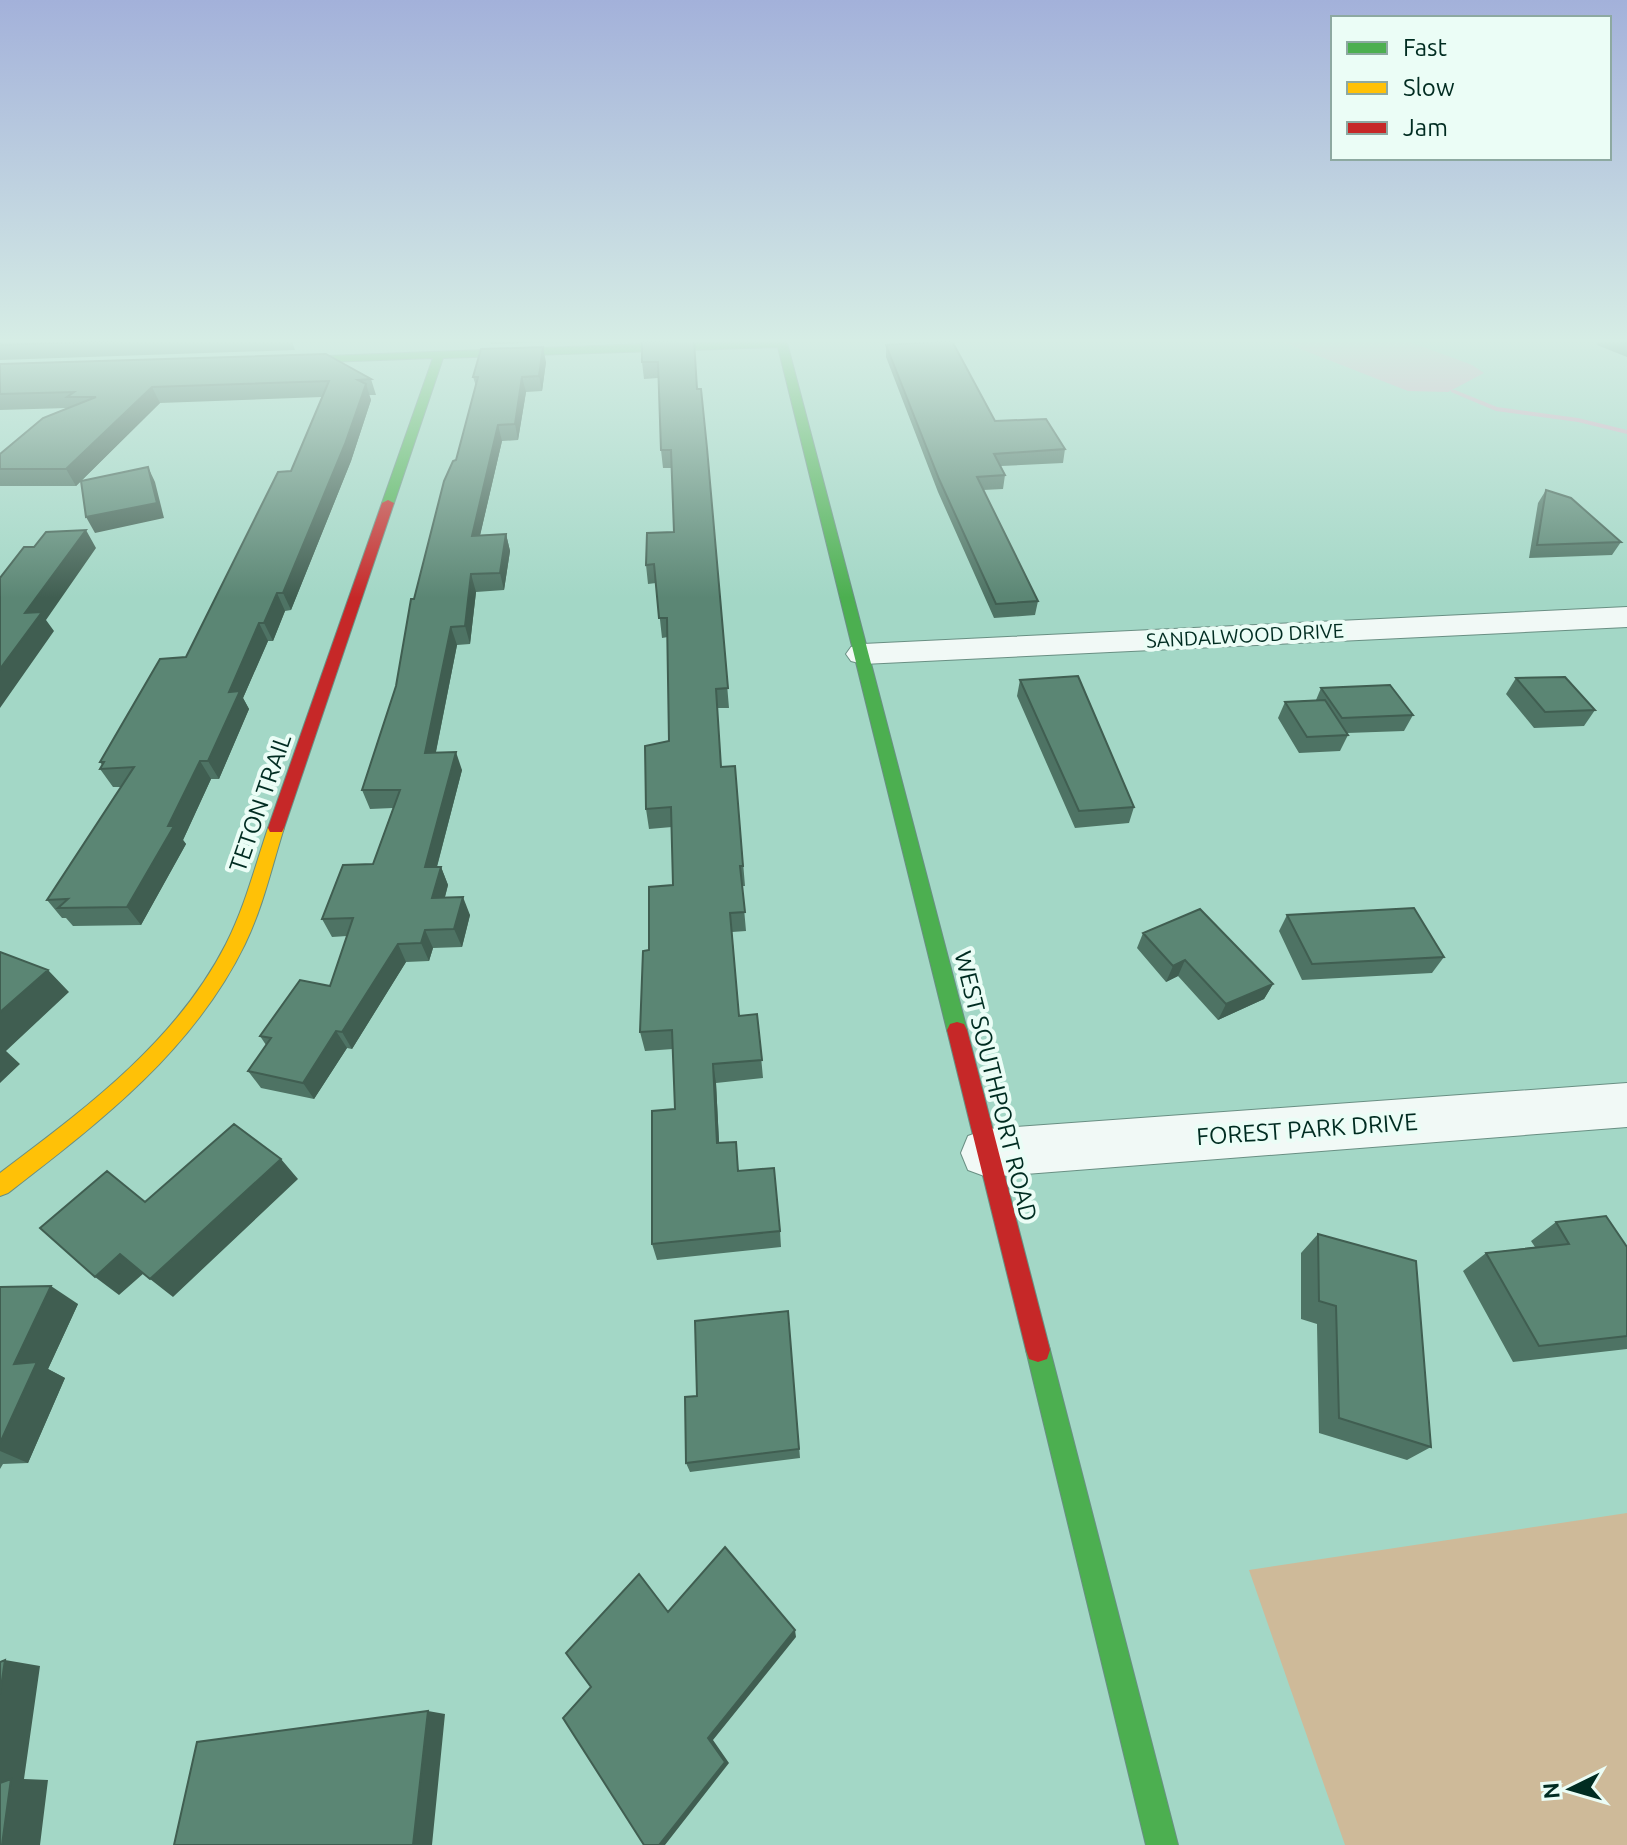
<svg xmlns="http://www.w3.org/2000/svg" width="1627" height="1845" viewBox="0 0 1627 1845" font-family="Ubuntu,sans-serif">
	<style>
		.green { fill: #ceba99 }
		.water { fill: #dbacc4 }
		.lines { fill: none; stroke-linecap: round; stroke-linejoin: round }
		.stream { fill: #dbacc4; fill-rule: evenodd }
		.street-casing { stroke: #698f83; stroke-width: 2 }
		.fast-casing { stroke: #698f83; stroke-width: 2 }
		.slow-casing { stroke: #698f83; stroke-width: 2 }
		.jam-casing { stroke: #698f83; stroke-width: 2 }
		.street { fill: #f1f9f6; fill-rule: evenodd }
		.fast { fill: #4caf50; fill-rule: evenodd }
		.slow { fill: #ffc107; fill-rule: evenodd }
		.jam { fill: #c62828; fill-rule: evenodd }
		.wall { fill: #4e7364 }
		.shaded-wall { fill: #405e51 }
		.building { fill: #5b8674; stroke: #405e51; stroke-width: 2 }
		.labels { text-anchor: middle; dominant-baseline: central; stroke-width: 8; stroke-linejoin: round; paint-order: stroke }
		.far-street-label { font-size: 20px; fill: #002c21; stroke: #ebfdf6 }
		.street-label { font-size: 24px; fill: #002c21; stroke: #ebfdf6 }
	</style>
	<rect width="100%" height="100%" fill="#a3d7c6"/>
	<!-- green -->
	<path class="green" d="M1627 1513V1845H1345L1249 1570Z"/>
	<!-- water -->
	<path class="water" d="M1275 339H1402L1472 365 1484 373 1448 392 1408 391Z"/>
	<g class="lines">
		<!-- stream -->
		<path class="stream" d="M1451 390H1455L1497 407 1578 418 1627 430V434L1578 422 1496 411 1451 392Z"/>
		<defs>
			<path id="street" d="M1627 607V627L863 664 851 661 846 654 851 647 863 644Z
				M1627 1083V1127L987 1177 968 1170 961 1153 968 1136 987 1129Z"/>
			<path id="fast" d="M777 339H786L967 1030 964 1036 957 1038 950 1036 947 1030 778 347 443 358 394 503 388 506 382 503 433 358 274 364 269 361 274 358Z
				M1038 1338 1047 1341 1050 1350 1178 1845H1146L1026 1350 1029 1341Z"/>
			<path id="slow" d="M276 822 284 828C272 866 263 907 245 944 193 1051 100 1122 8 1193L0 1196V1173C86 1108 176 1042 226 944 245 907 255 866 268 828Z"/>
			<path id="jam" d="M388 500 394 503 284 828 282 832H270L268 828 382 503Z
				M957 1022 964 1024 967 1030 1050 1350 1047 1359 1038 1362 1029 1359 1026 1350 947 1030 950 1024Z"/>
		</defs>
		<!-- street casing -->
		<use href="#street" class="street-casing"/>
		<!-- fast casing -->
		<use href="#fast" class="fast-casing"/>
		<!-- slow casing -->
		<use href="#slow" class="slow-casing"/>
		<!-- jam casing -->
		<use href="#jam" class="jam-casing"/>
		<!-- street -->
		<use href="#street" class="street"/>
		<!-- fast -->
		<use href="#fast" class="fast"/>
		<!-- slow -->
		<use href="#slow" class="slow"/>
		<!-- jam -->
		<use href="#jam" class="jam"/>
	</g>
	<!-- wall -->
	<path class="wall" d="M0 339H291L295 350 0 360Z
		M490 339H549V342L491 344Z
		M1600 339H1627V357L1597 345Z
		M642 342 697 389 707 448 729 708H717L721 767 735 766 745 886H742L746 931 732 932 739 1016 757 1014 763 1078 716 1083 719 1143 780 1231 781 1247 657 1260 652 1244 675 1109 673 1049 645 1051 640 1032 649 950 673 885 672 827 649 829 646 809 669 741 668 637 662 638 656 583 648 584 646 565 674 532 672 468H663L661 450 658 378 644 379 642 362Z
		M886 345 995 421 1065 449 1063 463 1001 466 1005 475 1003 489 983 490 1038 601 1035 615 994 618 938 492 886 357Z
		M546 362 542 391 526 392 518 440 502 441 480 535 506 534 510 551 504 590 476 592 470 644 457 645 436 752 462 770 437 867H441L448 885 445 897 470 915 462 947 433 948 429 961 406 962 352 1049 347 1048 314 1099 261 1088 248 1071 266 1045 260 1036 330 986 347 936 332 937 322 919 373 864 393 808 370 809 362 790 396 686 414 599 456 460 476 386 473 377Z
		M0 364 371 379 376 395H369L371 400 351 461 291 610 285 611 273 641H268L243 698 249 709 219 779H211L183 840 186 844 141 925 73 926 66 918H62L47 900 121 787H113L100 769 102 765 100 762 186 657 291 471 322 397 160 403 76 486H0V454L67 408 0 410Z
		M1546 490 1621 542 1612 555 1529 558 1538 503Z
		M1516 678 1595 710 1584 726 1534 728 1506 694Z
		M1020 680 1134 807 1129 823 1075 828 1017 696Z
		M1321 688 1413 715 1404 731 1347 733 1348 735 1340 751 1299 753 1278 718 1285 702 1316 700Z
		M1287 915 1444 957 1432 973 1302 980 1279 931Z
		M1143 933 1273 984 1264 999 1218 1020 1178 976 1166 982 1137 948Z
		M1556 1222 1627 1247V1349L1513 1362 1463 1271 1486 1253 1535 1247 1531 1241Z
		M1318 1234 1431 1447 1407 1460 1319 1433 1317 1324 1301 1319V1253Z
		M0 1287 78 1304 48 1369 65 1378 28 1463 3 1464 0 1469Z
		M788 1311 800 1458 690 1472 686 1463 697 1396Z"/>
	<!-- shaded-wall -->
	<path class="shaded-wall" d="M543 347 546 362 542 391 539 376Z
		M522 377 526 392 518 440 515 424Z
		M366 384 371 400 351 461 291 610 283 593Z
		M152 387 160 403 76 486 66 469Z
		M498 425 502 441 476 553 472 536Z
		M148 467 155 482 164 518 95 533 86 517Z
		M86 530 96 548 46 620 54 631 0 708V669L25 613Z
		M506 534 510 551 504 590 500 573Z
		M471 574 476 592 470 644 465 626Z
		M277 593 285 611 273 641 264 623Z
		M259 623 268 641 243 698 249 709 219 779 208 761 229 692Z
		M451 627 457 645 432 771 425 753Z
		M456 752 462 770 432 885 425 867Z
		M200 761 211 779 183 840 186 844 141 925 127 907 168 826Z
		M441 867 448 885 440 915 432 898Z
		M463 897 470 915 462 947 454 929Z
		M425 930 433 948 429 961 421 943Z
		M398 944 406 962 352 1049 342 1032Z
		M1185 960 1178 976 1166 982 1173 966Z
		M48 970 69 992 6 1051 20 1064 0 1083V1012Z
		M1273 984 1264 999 1218 1020 1226 1004Z
		M336 1031 347 1048 314 1099 303 1083Z
		M713 1064 716 1083 720 1160 717 1143Z
		M281 1159 298 1179 173 1297 150 1279Z
		M120 1254 144 1273 119 1295 95 1277Z
		M51 1286 78 1304 48 1369 65 1378 28 1463 0 1451V1443L14 1364Z
		M795 1630 796 1637 713 1740 729 1763 665 1845H659L708 1738Z
		M5 1660 40 1666 24 1779 48 1780 40 1845H2L0 1789V1694Z
		M428 1711 445 1714 432 1845H413Z"/>
	<!-- building -->
	<path class="building" d="M0 339H161L0 345Z
		M1617 339H1627V344Z
		M694 340 697 389H701L707 448 728 688 716 689 721 767 735 766 743 866H740L745 912 730 913 739 1016 757 1014 762 1060 713 1064 717 1143 736 1142 738 1171 774 1168 780 1231 652 1244V1111L675 1109 672 1030 640 1032 643 951 649 950V887L673 885 671 807 646 809 645 746 669 741 667 618H659L654 564 646 565 647 533 674 532 671 450H661L658 362H642V342Z
		M952 341 995 421 1046 419 1065 449 994 454 1005 475 977 477 1038 601 996 604 939 479 886 345Z
		M543 347 539 376 522 377 515 424 498 425 472 536 506 534 500 573 471 574 465 626 451 627 425 753 456 752 425 867H441L432 898 463 897 454 929 425 930 421 943 398 944 342 1032 336 1031 303 1083 248 1071 271 1038 260 1036 300 980 330 986 353 918 322 919 343 865 373 864 400 790H362L396 686 411 599H414L444 481 453 461 456 460 478 377H473L481 349Z
		M326 354 371 379 358 380 366 384 345 444 283 593H277L264 623H259L229 692 240 691 208 761H200L168 826H174L127 907 58 908 68 899 47 900 134 767 100 769 104 762H100L160 659 186 657 278 472 291 471 329 381 152 387 66 469H0V454L43 418 96 397H67L74 392 0 394V364Z
		M148 467 157 503 86 517 81 481Z
		M1546 490 1571 498 1621 542 1537 545Z
		M86 530 25 613 42 612 0 669V578L24 547H34L46 532Z
		M1078 676 1134 807 1079 811 1020 680Z
		M1565 677 1595 710 1545 712 1516 678Z
		M1390 685 1413 715 1342 718 1321 688Z
		M1325 700 1348 735 1307 737 1285 702Z
		M1414 908 1444 957 1312 964 1287 915Z
		M1200 909 1273 984 1226 1004 1185 960 1173 966 1143 933Z
		M0 952 48 970 0 1012Z
		M234 1124 281 1159 150 1279 120 1254 95 1277 40 1228 107 1171 145 1202Z
		M1606 1216 1627 1247V1336L1539 1346 1486 1253 1569 1244 1556 1222Z
		M1318 1234 1416 1261 1431 1447 1339 1418 1336 1306 1319 1301Z
		M51 1286 14 1364 37 1362 0 1443V1287Z
		M788 1311 799 1449 686 1463 685 1397 697 1396 695 1321Z
		M725 1547 795 1630 708 1738 725 1762 659 1845H644L563 1718 591 1687 566 1653 639 1574 668 1612Z
		M5 1660 0 1694V1662Z
		M428 1711 413 1845H174L197 1742Z
		M11 1779 2 1845H0V1783Z"/>
	<!-- sky -->
	<linearGradient id="sky" x2="0" y2="1"><stop stop-color="#a3b1da"/><stop offset="0.57" stop-color="#d6ede5"/><stop offset="1" stop-color="#d6ede5" stop-opacity="0"/></linearGradient>
	<rect width="1627" height="598" fill="url(#sky)"/>
	<g class="labels">
		<!-- far-street labels -->
		<g class="far-street-label">
			<text transform="translate(1245 635) rotate(-3)">SANDALWOOD DRIVE</text>
		</g>
		<!-- street labels -->
		<g class="street-label">
			<text transform="translate(260 803) rotate(-71)">TETON TRAIL</text>
			<text transform="translate(996 1086) rotate(76)">WEST SOUTHPORT ROAD</text>
			<text transform="translate(1307 1129) rotate(-4)">FOREST PARK DRIVE</text>
		</g>
	</g>
	<!-- legend -->
	<rect x="1331" y="16" width="280" height="144" fill="#ebfdf6" stroke="#8da9a1" stroke-width="2"/>
	<rect x="1347" y="42" width="40" height="12" fill="#4caf50" stroke="#8da9a1" stroke-width="2"/>
	<text x="1403" y="56" font-size="24" fill="#002c21">Fast</text>
	<rect x="1347" y="82" width="40" height="12" fill="#ffc107" stroke="#8da9a1" stroke-width="2"/>
	<text x="1403" y="96" font-size="24" fill="#002c21">Slow</text>
	<rect x="1347" y="122" width="40" height="12" fill="#c62828" stroke="#8da9a1" stroke-width="2"/>
	<text x="1403" y="136" font-size="24" fill="#002c21">Jam</text>
	<!-- north arrow -->
	<g transform="translate(1571 1789) rotate(265)" stroke="#ebfdf6" stroke-width="6" paint-order="stroke">
	<path d="M0-6L14 30L0 20L-14 30Z" fill="#002c21"/>
	<text y="-12" font-size="22" font-weight="bold" text-anchor="middle" fill="#002c21">N</text>
	</g>
</svg>
